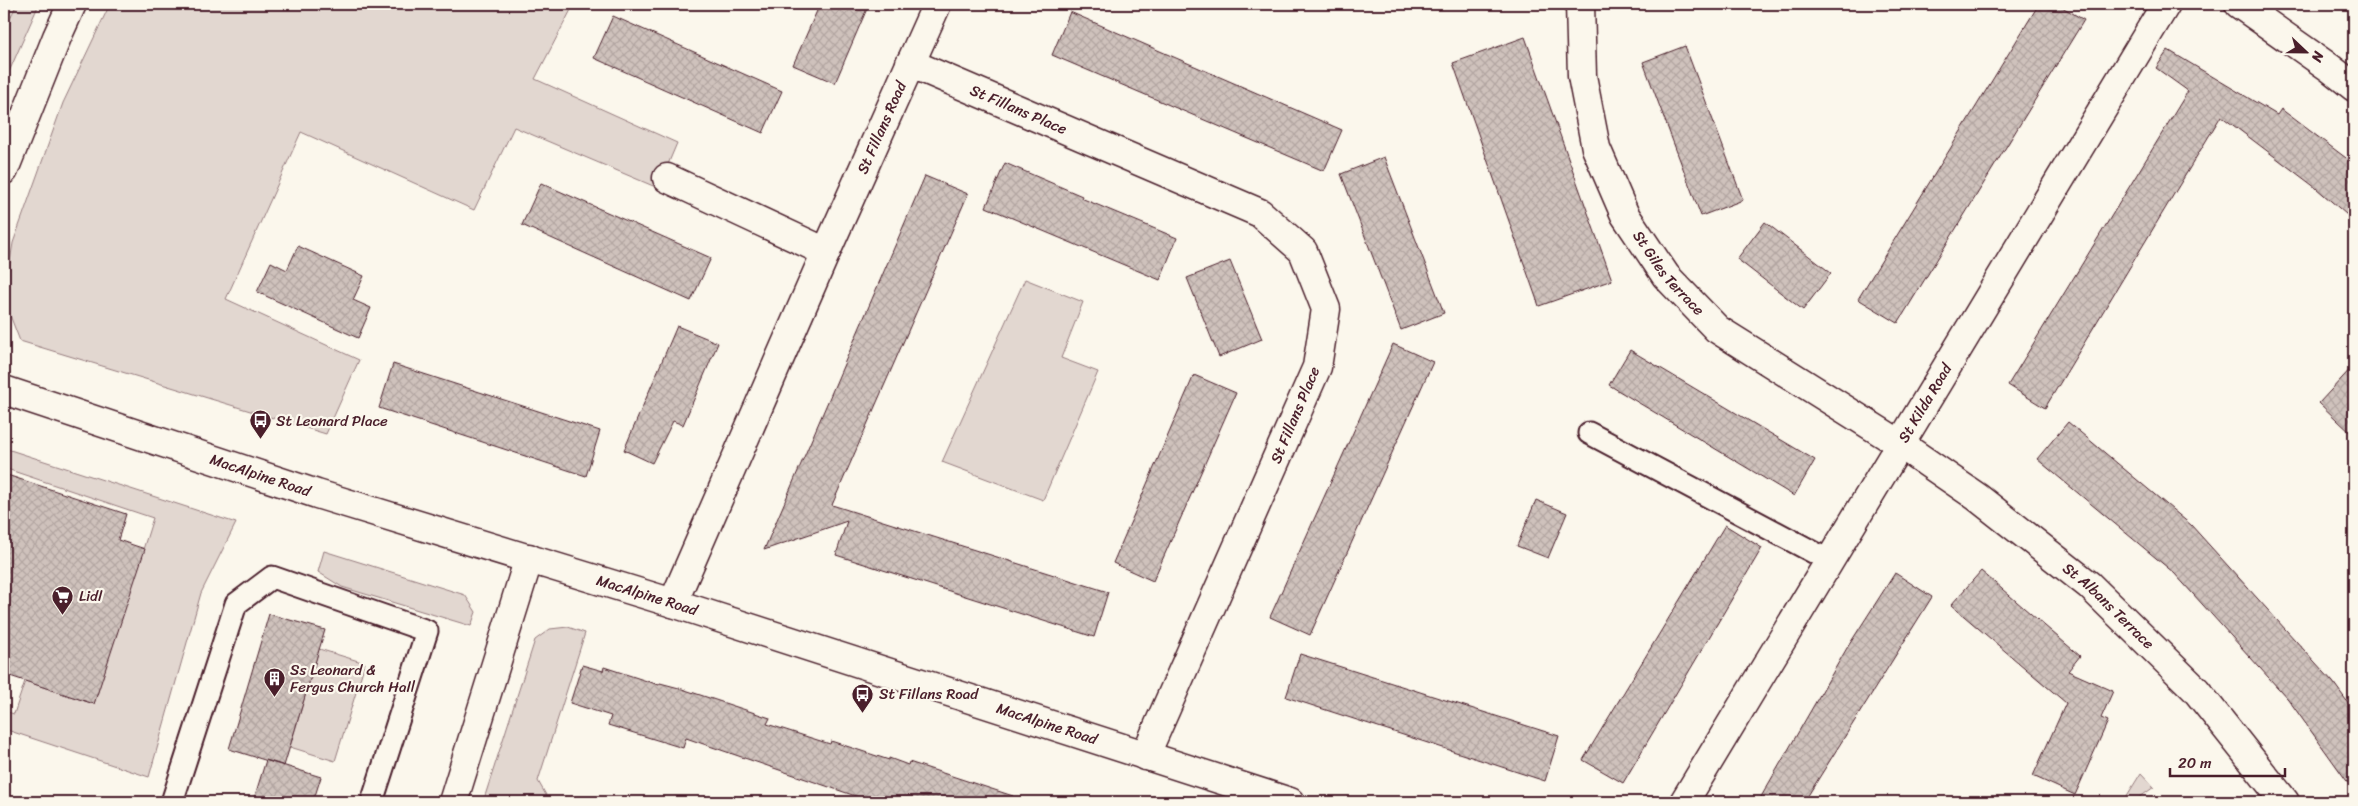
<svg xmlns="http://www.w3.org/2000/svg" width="2358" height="806" viewBox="0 0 2358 806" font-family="Sriracha,sans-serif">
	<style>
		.green { fill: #e2d7d0; stroke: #967b7e }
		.building { fill: url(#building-cross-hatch); stroke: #4a1f2b }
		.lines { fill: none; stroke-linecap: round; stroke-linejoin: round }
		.lane-casing { stroke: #4a1f2b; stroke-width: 25 }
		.street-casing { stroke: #4a1f2b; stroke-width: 31 }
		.secondary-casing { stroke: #4a1f2b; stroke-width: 31 }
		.lane { stroke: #fbf7ec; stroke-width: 21 }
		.street { stroke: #fbf7ec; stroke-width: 28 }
		.secondary { stroke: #fbf7ec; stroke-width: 28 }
		.labels { text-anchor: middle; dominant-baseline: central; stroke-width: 4.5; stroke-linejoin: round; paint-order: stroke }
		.street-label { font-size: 15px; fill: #4a1f2b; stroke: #fbf7ec }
		.poi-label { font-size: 15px; fill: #4a1f2b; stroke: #fbf7ec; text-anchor: start }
	</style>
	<defs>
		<pattern id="building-cross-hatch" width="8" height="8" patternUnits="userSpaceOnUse" patternTransform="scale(1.25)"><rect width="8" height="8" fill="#cfc2bc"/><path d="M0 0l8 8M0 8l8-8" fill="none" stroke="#b3a6a2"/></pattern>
	</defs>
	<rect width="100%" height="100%" fill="#fbf7ec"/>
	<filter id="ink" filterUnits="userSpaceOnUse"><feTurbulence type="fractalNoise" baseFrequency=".02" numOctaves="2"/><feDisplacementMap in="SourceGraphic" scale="10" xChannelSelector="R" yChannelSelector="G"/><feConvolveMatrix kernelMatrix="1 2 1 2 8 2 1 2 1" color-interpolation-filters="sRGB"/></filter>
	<g filter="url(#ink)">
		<!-- green -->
		<path class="green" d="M17 4H39L4 83V30Z
			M110 4H574L535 79 677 143 658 188 514 127 474 210 301 132 226 299 359 360 326 434 20 341 4 300 13 243 63 103Z
			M1025 279 1083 302 1061 358 1098 372 1043 500 942 462Z
			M4 448 236 523 201 593 149 777 4 729V711L14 714 25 681 94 704 153 518 4 468Z
			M324 551 465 595 476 612 471 626 342 587 318 572Z
			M568 627 585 633 538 781 550 802H483L535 640 550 629Z
			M319 649 365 663 335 761 290 747Z
			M2141 773 2154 787 2133 802H2123Z"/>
		<!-- building -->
		<path class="building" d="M820 4H869L835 83 793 65Z
			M2039 4H2057L2084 20 1898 323 1858 299Z
			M1070 12 1342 130 1324 171 1052 55Z
			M613 16 782 91 763 133 594 58Z
			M1525 37 1612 280 1539 306 1453 63Z
			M1685 46 1743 200 1701 216 1643 62Z
			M2168 50 2277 115 2281 109 2354 164V221L2316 188 2221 116 2045 408 2008 385 2188 91 2156 68Z
			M1384 157 1444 313 1401 330 1341 174Z
			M1005 163 1082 196 1081 198 1177 238 1160 280 986 207Z
			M925 176 968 194 832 505 1108 592 1094 637 836 555 847 521 764 550Z
			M541 183 711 258 691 301 522 225Z
			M1765 222 1831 273 1803 310 1737 259Z
			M298 246 364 276 353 300 371 308 358 338 257 292 271 262 287 270Z
			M1230 261 1262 339 1219 357 1187 278Z
			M677 326 718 343 683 425 673 421 652 463 624 450Z
			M1393 344 1433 362 1310 635 1270 617Z
			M1630 350 1815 460 1794 496 1609 385Z
			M393 364 600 431 586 476 379 408Z
			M2354 365V436L2319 403Z
			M1194 375 1236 393 1153 581 1113 563Z
			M2068 422 2191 525 2333 682 2354 711V791L2288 699 2174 573 2037 459Z
			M4 474 126 514 118 540 145 549 94 704 4 674Z
			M1536 500 1567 513 1548 558 1517 546Z
			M1725 525 1762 548 1623 783 1583 760Z
			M1981 571 2080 656 2068 671 2113 691 2101 718 2108 721 2075 795 2033 776 2066 703 1951 605Z
			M1895 573 1932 597 1804 802H1758L1847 648Z
			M269 614 325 630 284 766 229 749Z
			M1300 654 1559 736 1545 781 1286 697Z
			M582 665 603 671 604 667 659 685 660 683 679 688 770 718 767 724 830 744 831 741 889 760V758L908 765 909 762 1013 796 1012 802H873L686 738 683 748 608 725 611 716 570 703Z
			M266 760 321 777 313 802H253Z"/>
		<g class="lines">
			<defs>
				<path id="lane" d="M1589 433 1830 561
					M172 802 236 604 272 577 427 631 372 802"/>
				<g id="street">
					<path id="s1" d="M1580 4 1582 76 1596 148 1625 215 1666 276 1717 329 1900 444 1977 497 2089 585 2196 690 2285 802"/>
					<path d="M2239 4 2330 68 2354 87"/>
					<path id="s2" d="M910 63 1260 213 1303 251 1326 309 1317 367 1145 756"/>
					<path d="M4 170 57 37 72 4"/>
					<path d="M667 178 826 252"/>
					<path id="s3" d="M673 603 826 252 937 4"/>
					<path d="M453 802 529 558"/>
					<path id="s4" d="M1684 802 2166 4"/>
				</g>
				<g id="secondary">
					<path id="s5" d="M4 390 317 494 673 603 1290 802"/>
				</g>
			</defs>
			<!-- lane casing -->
			<use href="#lane" class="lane-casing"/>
			<!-- street casing -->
			<use href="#street" class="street-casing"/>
			<!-- secondary casing -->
			<use href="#secondary" class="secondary-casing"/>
			<!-- lane -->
			<use href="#lane" class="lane"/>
			<!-- street -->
			<use href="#street" class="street"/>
			<!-- secondary -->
			<use href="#secondary" class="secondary"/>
		</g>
	</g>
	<!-- icons -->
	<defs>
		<symbol id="bus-pin" viewBox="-11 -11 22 30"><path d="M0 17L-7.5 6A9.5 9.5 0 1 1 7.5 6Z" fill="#4a1f2b" stroke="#fbf7ec"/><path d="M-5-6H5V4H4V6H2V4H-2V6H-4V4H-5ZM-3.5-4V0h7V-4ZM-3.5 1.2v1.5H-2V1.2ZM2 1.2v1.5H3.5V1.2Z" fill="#fff"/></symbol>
		<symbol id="supermarket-pin" viewBox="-11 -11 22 30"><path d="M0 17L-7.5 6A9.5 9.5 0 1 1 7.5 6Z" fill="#4a1f2b" stroke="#fbf7ec"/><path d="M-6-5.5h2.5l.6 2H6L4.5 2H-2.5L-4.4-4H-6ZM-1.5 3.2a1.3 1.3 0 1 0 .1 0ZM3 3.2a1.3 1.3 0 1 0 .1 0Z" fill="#fff"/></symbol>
		<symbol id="building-pin" viewBox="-11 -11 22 30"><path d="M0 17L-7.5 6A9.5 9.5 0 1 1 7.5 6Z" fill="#4a1f2b" stroke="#fbf7ec"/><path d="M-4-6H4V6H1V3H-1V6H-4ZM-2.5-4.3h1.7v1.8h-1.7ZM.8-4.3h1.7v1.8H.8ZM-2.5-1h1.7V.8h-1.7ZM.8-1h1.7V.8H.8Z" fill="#fff"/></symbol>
	</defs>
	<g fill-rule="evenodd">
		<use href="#bus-pin" x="248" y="408" width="25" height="34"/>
		<use href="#supermarket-pin" x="50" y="584" width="25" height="34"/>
		<use href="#building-pin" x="262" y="666" width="25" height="34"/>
		<use href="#bus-pin" x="850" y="682" width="25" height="34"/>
	</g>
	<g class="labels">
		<!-- street labels -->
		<g class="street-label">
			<text stroke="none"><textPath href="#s2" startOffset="118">St Fillans Place</textPath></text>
			<text stroke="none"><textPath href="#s3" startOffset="519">St Fillans Road</textPath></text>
			<text stroke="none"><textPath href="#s1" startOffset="291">St Giles Terrace</textPath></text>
			<text stroke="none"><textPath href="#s4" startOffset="466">St Kilda Road</textPath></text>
			<text transform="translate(1295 415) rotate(-67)">St Fillans Place</text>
			<text stroke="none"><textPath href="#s5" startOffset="270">MacAlpine Road</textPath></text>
			<text stroke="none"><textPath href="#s5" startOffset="675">MacAlpine Road</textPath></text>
			<text stroke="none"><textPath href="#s1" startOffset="846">St Albans Terrace</textPath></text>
			<text stroke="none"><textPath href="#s5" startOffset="1095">MacAlpine Road</textPath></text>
		</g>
		<!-- poi labels -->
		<g class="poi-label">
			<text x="276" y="421">St Leonard Place</text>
			<text x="79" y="596">Lidl</text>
			<text x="290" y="670">Ss Leonard &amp;<tspan x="290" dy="17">Fergus Church Hall</tspan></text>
			<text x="879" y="694">St Fillans Road</text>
		</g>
	</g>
	<!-- margin -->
	<rect width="2358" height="806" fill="none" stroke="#fbf7ec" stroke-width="20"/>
	<rect x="10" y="10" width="2338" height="786" fill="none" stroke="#4a1f2b" stroke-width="2" filter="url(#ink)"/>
	<!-- north arrow -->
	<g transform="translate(2306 52) rotate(112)" stroke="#fbf7ec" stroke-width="4" paint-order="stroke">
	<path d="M0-4L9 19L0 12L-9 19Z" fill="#4a1f2b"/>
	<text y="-8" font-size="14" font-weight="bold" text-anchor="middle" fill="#4a1f2b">N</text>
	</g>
	<!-- scale -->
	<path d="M2170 768v8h115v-8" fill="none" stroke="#4a1f2b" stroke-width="2.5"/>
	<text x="2178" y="768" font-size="15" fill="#4a1f2b" stroke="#fbf7ec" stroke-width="4" paint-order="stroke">20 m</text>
</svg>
